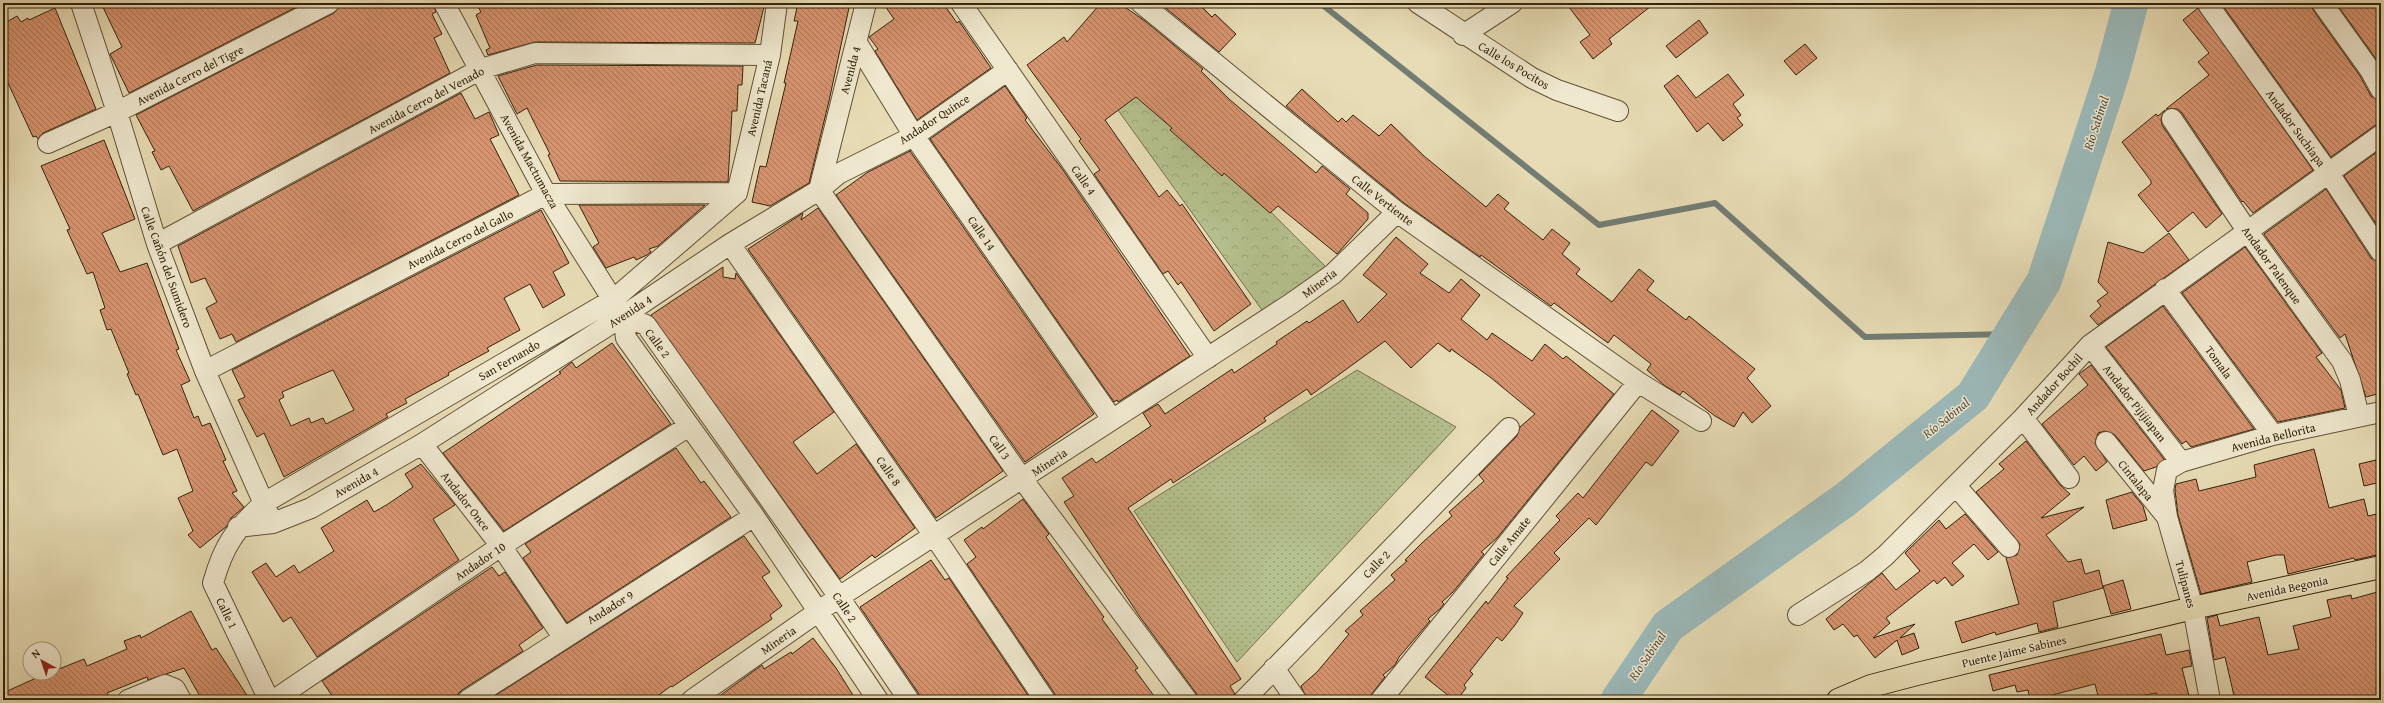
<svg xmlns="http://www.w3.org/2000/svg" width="2384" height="703" viewBox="0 0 2384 703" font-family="'Gentium Book Plus',serif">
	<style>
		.grass { fill: url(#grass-dots); stroke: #74724c }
		.forest { fill: url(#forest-crowns); stroke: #74724c }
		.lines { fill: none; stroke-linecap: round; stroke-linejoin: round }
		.stream { stroke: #727d73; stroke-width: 6 }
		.river { stroke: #9bb9b9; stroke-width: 35 }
		.building { fill: url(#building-back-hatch); stroke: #342309; fill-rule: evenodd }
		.minor-casing { stroke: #615134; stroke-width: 22 }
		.major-casing { stroke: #342309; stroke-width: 24 }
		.minor { stroke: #efe8cf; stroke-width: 20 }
		.major { stroke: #e7dcb5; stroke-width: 22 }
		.labels { text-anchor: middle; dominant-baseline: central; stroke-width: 3; stroke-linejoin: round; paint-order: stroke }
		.street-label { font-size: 12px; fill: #342309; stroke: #efe8cf }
		.water-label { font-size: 13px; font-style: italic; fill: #53503e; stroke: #efe8cf }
	</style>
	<defs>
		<pattern id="grass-dots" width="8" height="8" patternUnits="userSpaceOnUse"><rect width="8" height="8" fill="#b4c08e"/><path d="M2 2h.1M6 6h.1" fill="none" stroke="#9ba579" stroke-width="1.8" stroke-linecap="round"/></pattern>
		<pattern id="forest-crowns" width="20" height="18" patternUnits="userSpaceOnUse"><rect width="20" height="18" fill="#b4c08e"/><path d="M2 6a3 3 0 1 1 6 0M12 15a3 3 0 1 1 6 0" fill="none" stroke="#9ba579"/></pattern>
		<pattern id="building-back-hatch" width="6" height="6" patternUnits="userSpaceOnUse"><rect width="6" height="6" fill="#d79470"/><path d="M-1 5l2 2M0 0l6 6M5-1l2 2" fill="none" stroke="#af785a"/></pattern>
	</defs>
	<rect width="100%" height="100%" fill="#e7dcb5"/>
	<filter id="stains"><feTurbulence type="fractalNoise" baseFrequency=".005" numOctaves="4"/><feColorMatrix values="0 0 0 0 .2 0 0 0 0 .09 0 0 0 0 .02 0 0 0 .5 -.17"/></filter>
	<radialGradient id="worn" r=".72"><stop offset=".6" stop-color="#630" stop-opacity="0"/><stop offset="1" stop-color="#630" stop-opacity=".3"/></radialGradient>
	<!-- grass -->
	<path class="grass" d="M1357 370 1456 427 1237 662 1134 511Z"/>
	<!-- forest -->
	<path class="forest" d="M1093 35 1330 271 1267 317 1074 49Z"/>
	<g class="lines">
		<!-- stream -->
		<path class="stream" d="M1320 3 1599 225 1715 203 1865 337 2012 334"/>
		<!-- river -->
		<path class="river" d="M1618 700 1668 626 1846 499 1973 396 2044 281 2112 74 2131 3"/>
	</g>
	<!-- building -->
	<path class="building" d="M101 3H304L129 93 110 54 122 47Z
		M340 3H433L436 12 432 14 442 34 434 38 450 73 193 211 169 166 161 170 152 152 155 151 136 115 334 13Z
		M476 3H765L755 43 535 42 488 55 486 50 490 48 476 15 481 12Z
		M798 3H850L829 101 809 183 770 206 752 202 760 166 766 167 786 83H784L798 21H794Z
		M883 3H943L957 23 959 21 991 68 917 120 875 51 878 49 869 37 894 19Z
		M1101 3H1119L1145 21 1203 69 1201 71 1229 99 1316 173 1322 166 1350 189 1346 194 1368 213V219L1337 254 1278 206 1270 213 1224 173 1222 176 1170 130 1172 128 1136 97 1105 120 1159 197 1167 190 1180 206 1182 204 1251 304 1214 331 1181 282 1178 285 1168 271 1163 274 1094 174 1100 170 1079 141 1081 139 1027 65 1064 37 1067 42Z
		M1162 3H1198L1212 17 1215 14 1236 34 1219 52 1161 4Z
		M1566 3H1655L1609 39 1612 44 1593 59 1580 42 1590 35Z
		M2221 3H2311L2313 10 2360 76 2371 96 2381 101V124L2374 126 2331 157Z
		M2336 3H2381V66L2379 63Z
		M55 8 96 109 43 133 38 139 36 136 33 137 3 72V24L17 16 21 22 28 18 29 20Z
		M2198 8 2313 170 2253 213 2243 201 2242 202 2182 113 2177 109H2166L2209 75 2198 62 2209 53 2183 20Z
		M1699 20 1708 33 1676 58 1666 46Z
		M1805 44 1817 58 1796 75 1784 61Z
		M537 65 743 66 742 85H738L737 111H732L728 182 560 181 548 155 550 154 527 108 517 114 498 76Z
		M1728 74 1744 95 1733 104 1741 115 1737 118 1743 125 1723 141 1708 123 1697 132 1664 86 1678 75 1696 98Z
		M1005 86 1027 118 1025 120 1063 170 1190 356 1118 402 1117 400 1114 402 930 139Z
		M1302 89 1338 122 1342 118 1346 122 1353 115 1379 136 1391 124 1424 156 1486 207 1498 194 1509 203 1504 209 1543 240 1552 229 1570 243 1562 254 1580 269 1576 274 1612 302 1639 269 1654 281 1647 290 1686 320 1689 316 1755 369 1747 378 1771 406 1752 423 1743 412 1734 427 1715 416 1683 391 1680 395 1664 385 1647 370 1651 364 1614 335 1608 343 1554 303 1551 306 1481 255 1480 257 1404 203 1286 106Z
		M461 93 475 119 489 112 499 135 490 139 519 195 236 342 232 334 220 339 206 308 217 302 205 278 191 283 178 246Z
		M2165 110 2161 119 2162 125 2222 214 2206 228 2193 212 2168 232 2138 195 2151 184V181L2122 142 2156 114 2158 116Z
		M104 140 135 219 102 233 120 272 147 263 179 349 176 350 190 381 181 385 194 418 198 416 202 426 210 423 226 460 223 461 237 491 232 493 244 507 231 518 227 526 200 548 188 535 193 531 178 498 193 491 177 449 163 455 138 394 136 395 127 374 129 373 111 329 107 330 100 310 105 308 93 272 87 274 67 230 70 229 41 166Z
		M2381 149V231L2344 176Z
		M910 151 1094 414 1025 462 836 195 868 172Z
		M2326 189 2371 258 2381 263V393L2366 397 2345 334 2340 338 2264 234Z
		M579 205H705L658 246 649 249 651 252 647 255 636 260 634 257 606 268 593 247 599 243Z
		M818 208 1003 471 936 518 748 249 803 213 801 220Z
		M541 210 569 263 553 272 565 295 543 308 530 284 504 298 520 330 487 348 489 351 448 373 449 375 405 399 407 403 386 414 388 417 284 477 264 433 257 437 246 416 238 400 245 397 232 370ZM333 370 354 410 326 424 323 418 311 423 309 418 291 426 279 400 284 397 282 392Z
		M2169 233 2189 260 2098 325 2090 316 2101 306 2097 301 2108 293 2098 282 2108 242 2143 253Z
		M1396 237 1428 264 1420 273 1449 293 1461 279 1480 295 1461 319 1487 340 1492 333 1532 361 1545 344 1563 359 1566 356 1614 394 1497 538 1481 552 1484 554 1453 592 1442 602 1444 604 1441 608 1428 619 1430 621 1399 657 1395 665 1383 675 1385 677 1367 700H1307L1301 686 1317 672 1349 634 1345 631 1363 615 1360 611 1395 580 1391 575 1407 561 1405 560 1422 543 1452 516 1449 512 1484 481 1479 475 1517 436 1520 427 1535 414 1490 377 1451 349 1450 352 1438 343 1411 368 1385 341 1311 395 1307 389 1264 418 1266 421 1199 466 1173 483 1171 479 1128 508 1241 679 1230 686 1235 694 1227 700H1198L1196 693 1140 617 1064 502 1074 496 1062 478 1092 458 1096 463 1151 426 1143 413 1158 404 1165 414 1232 369 1234 373 1277 344 1276 342 1307 321 1309 323 1343 300 1358 323 1387 294 1363 275Z
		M2245 247 2322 353 2316 357 2341 390 2345 408 2278 422 2182 293Z
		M723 267V277L735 279 736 273 834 412 793 442 817 474 856 444 915 528 875 558 872 555 840 579 651 315Z
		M2163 306 2254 429 2191 447 2186 441 2182 444 2106 347Z
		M612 343 671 424 504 531 443 453 561 373 559 372 572 362 576 368Z
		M2091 365 2164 459 2156 467 2144 471 2115 435 2105 431 2098 433 2095 443 2107 462 2096 471 2084 456 2074 465 2042 424 2088 385 2079 374Z
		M1652 410 1679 431 1652 466 1646 462 1596 525 1589 518 1554 553 1560 559 1514 606 1523 613 1515 625 1502 641 1497 637 1470 671 1473 674 1464 685 1466 688 1457 700H1454L1425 677 1486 601 1488 604 1508 578 1506 577 1560 520 1556 516 1578 493 1583 498Z
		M2026 441 2060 485 2070 494 2041 518 2084 507 2046 535 2068 562 2081 559 2085 574 2099 570 2103 588 2053 602 2058 627 2039 632 2037 623 1996 635 1995 632 1962 643 1955 622 2019 604 2006 558 2017 555 2020 544 1976 492 2004 469 1999 464Z
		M676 448 701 483 704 481 731 517 567 623 523 558 531 552 525 544Z
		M2314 449 2329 508 2364 499 2368 516 2381 513V554L2355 560 2354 558 2288 574 2284 555H2276L2247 562 2252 582 2201 594 2178 515 2175 490 2176 484 2196 479 2199 491 2256 477 2254 465Z
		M2376 460 2381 482 2364 486 2359 464Z
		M421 464 455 505 433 519 459 560 317 657 291 617 283 622 252 572 266 563 276 577 294 565 299 573 334 551 321 528 367 500 374 512 388 504 413 487 405 474Z
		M2132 492 2143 506 2147 520 2113 529 2106 500Z
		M1023 499 1049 534 1046 537 1104 617 1102 619 1138 668 1135 670 1157 700H1056L1055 694 967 564 976 557 964 540 982 527 983 529Z
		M1965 514 1998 552 1988 560 1974 544 1952 563 1964 576 1952 586 1945 577 1937 584 1934 580 1886 618 1890 623 1873 638 1915 624 1900 638 1914 633 1919 648 1902 655 1897 640 1875 658 1857 635 1854 637 1843 624 1834 630 1826 619 1882 573 1896 590 1920 571 1905 553 1939 520 1946 529Z
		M744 536 770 572 762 577 782 606 770 615 772 619 672 687 671 686 652 700 490 699Z
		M931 560 945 580 949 578 1031 700H920L919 694 860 607Z
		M492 567 499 576 505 572 543 628 519 645 523 651 462 690 452 700H335L322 681Z
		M2123 580 2131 609 2111 614 2103 586Z
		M2381 591V700H2235L2225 657 2214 660 2207 618 2217 615 2220 626 2259 617 2268 655 2299 649 2293 626 2331 617 2327 600 2351 595 2352 599Z
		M191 611 212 650 216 648 250 700H202L184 668 148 680 147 677 107 693 108 695 97 700H3V693L45 674 54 673V671L84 659 87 666 127 649 124 641 140 635 141 638Z
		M2161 634 2166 655 2189 650 2192 666 2182 668 2190 700H2157L2156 693 2129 698V695L2099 700 2095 684 2033 700H2030L2028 690 2017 692 2015 685 1993 691 1989 675Z
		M813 638 836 668 856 700H714L762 665 764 669 791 652 792 654Z"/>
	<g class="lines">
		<defs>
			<path id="minor" d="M81 3 117 112 157 244 205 371 269 515
				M444 3 546 194 623 316 626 338 754 516 878 700
				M961 3 1208 358
				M1141 3 1397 212 1638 382 1701 421
				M1418 3 1532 78 1557 90 1618 111
				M2322 3 2370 70 2381 90
				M2209 6 2328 172 2381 252
				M1463 35 1512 3
				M857 43 914 136 1112 419
				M2172 119 2248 232 2342 361 2350 380 2359 416
				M48 143 117 112 329 3
				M819 190 1023 480 1187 700
				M819 190 866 3
				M737 193 770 55 777 3
				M157 244 481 69 535 53 770 55
				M730 244 935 537 1045 700
				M2165 289 2273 435
				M623 316 646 325 839 597 909 700
				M2090 345 2181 462
				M205 371 546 194 737 193
				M2023 418 2069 478
				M2106 442 2167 517
				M422 444 501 546 563 637
				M1956 486 2009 547
				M238 527 273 523 311 508 422 444 623 316 730 244 819 190 838 174 914 136 1008 70
				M1798 615 1867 571 1885 556 2023 418 2090 345 2381 135
				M1274 668 1296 700
				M128 700 165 685 175 689 181 700
				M269 700 213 583C224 544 235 530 264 503L614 299 737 193
				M274 700 501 546 689 426
				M468 700 754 516
				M692 700 839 597 1292 303 1333 274 1397 212
				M1244 700 1509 428
				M1381 700 1638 382
				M2210 700 2193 608 2167 517 2163 490 2167 470 2181 462 2273 435 2381 412"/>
			<path id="major" d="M1838 700 1871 686 1917 674 2193 608 2381 567"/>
		</defs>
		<!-- minor casing -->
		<use href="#minor" class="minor-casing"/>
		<!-- major casing -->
		<use href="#major" class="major-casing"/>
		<!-- minor -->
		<use href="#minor" class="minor"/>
		<!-- major -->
		<use href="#major" class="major"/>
	</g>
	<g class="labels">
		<!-- street labels -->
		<g class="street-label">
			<text transform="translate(1514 65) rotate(31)">Calle los Pocitos</text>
			<text transform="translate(850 70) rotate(-75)">Avenida 4</text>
			<text transform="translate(190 75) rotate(-27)">Avenida Cerro del Tigre</text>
			<text transform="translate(759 98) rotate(-77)">Avenida Tacaná</text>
			<text transform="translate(426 100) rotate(-28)">Avenida Cerro del Venado</text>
			<text transform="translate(934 119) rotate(-33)">Andador Quince</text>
			<text transform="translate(2296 128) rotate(54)">Andador Suchiapa</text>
			<text transform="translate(530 161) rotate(61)">Avenida Mactumacza</text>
			<text transform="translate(1084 180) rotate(55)">Calle 4</text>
			<text transform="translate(1383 200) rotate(38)">Calle Vertiente</text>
			<text transform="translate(982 233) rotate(55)">Calle 14</text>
			<text transform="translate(460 239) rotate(-27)">Avenida Cerro del Gallo</text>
			<text transform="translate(2272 265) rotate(54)">Andador Palenque</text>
			<text transform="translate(167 267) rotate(70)">Calle Cañón del Sumidero</text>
			<text transform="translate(1319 283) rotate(-37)">Mineria</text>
			<text transform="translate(630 311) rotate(-33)">Avenida 4</text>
			<text transform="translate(658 343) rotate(53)">Calle 2</text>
			<text transform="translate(509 360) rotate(-30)">San Fernando</text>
			<text transform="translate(2219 362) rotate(54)">Tomala</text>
			<text transform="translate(2054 384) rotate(-48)">Andador Bochil</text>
			<text transform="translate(2135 403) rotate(52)">Andador Pijijiapan</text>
			<text transform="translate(2273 437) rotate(-14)">Avenida Bellorita</text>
			<text transform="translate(1000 447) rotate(55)">Call 3</text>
			<text transform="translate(1049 462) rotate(-34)">Mineria</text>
			<text transform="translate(889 471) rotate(55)">Calle 8</text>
			<text transform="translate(2136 480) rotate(51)">Cintalapa</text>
			<text transform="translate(356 482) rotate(-30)">Avenida 4</text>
			<text transform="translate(466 501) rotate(52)">Andador Once</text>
			<text transform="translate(1509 541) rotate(-51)">Calle Amate</text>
			<text transform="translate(480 561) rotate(-34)">Andador 10</text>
			<text transform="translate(1376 564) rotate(-46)">Calle 2</text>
			<text transform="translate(2186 584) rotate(75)">Tulipanes</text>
			<text transform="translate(2287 588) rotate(-12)">Avenida Begonia</text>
			<text transform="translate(610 607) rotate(-32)">Andador 9</text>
			<text transform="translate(845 607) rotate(56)">Calle 2</text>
			<text transform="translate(227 613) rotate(64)">Calle 1</text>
			<text transform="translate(778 640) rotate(-35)">Mineria</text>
			<text transform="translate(2014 651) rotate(-13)">Puente Jaime Sabines</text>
		</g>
		<!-- water labels -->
		<g class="water-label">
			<text transform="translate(2096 123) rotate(-72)">Río Sabinal</text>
			<text transform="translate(1946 418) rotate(-39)">Río Sabinal</text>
			<text transform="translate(1647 656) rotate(-56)">Río Sabinal</text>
		</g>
	</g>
	<!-- margin -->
	<rect width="2384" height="703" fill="none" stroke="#e7dcb5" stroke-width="16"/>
	<rect x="4" y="4" width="2376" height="695" fill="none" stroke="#342309" stroke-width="2"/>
	<rect x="8" y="8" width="2368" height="687" fill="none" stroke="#342309"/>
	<!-- north arrow -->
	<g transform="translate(42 661) rotate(320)"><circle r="19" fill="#efe8cf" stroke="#a49980"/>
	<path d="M0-3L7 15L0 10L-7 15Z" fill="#8f2418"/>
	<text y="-6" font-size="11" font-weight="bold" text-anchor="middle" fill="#342309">N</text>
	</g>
	<rect width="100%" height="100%" filter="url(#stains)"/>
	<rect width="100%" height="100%" fill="url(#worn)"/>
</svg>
